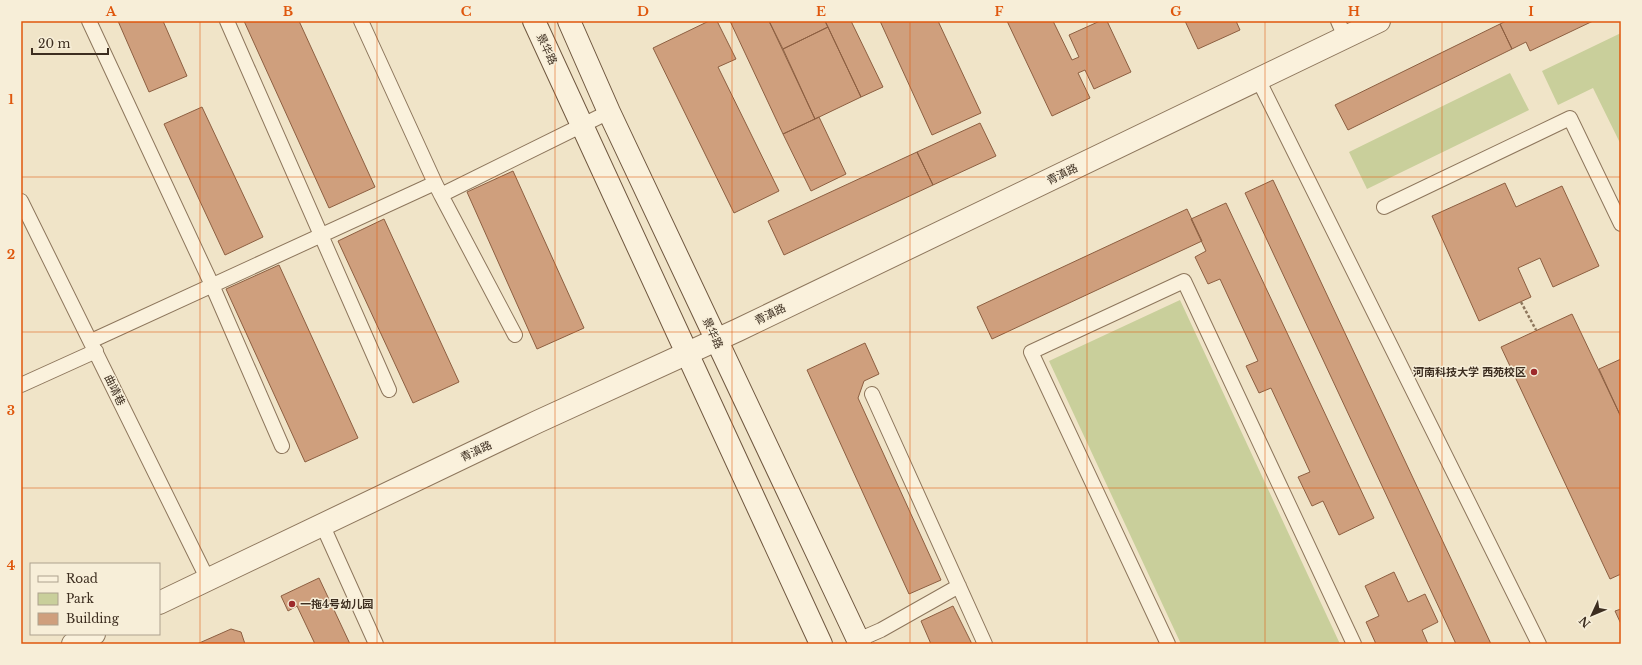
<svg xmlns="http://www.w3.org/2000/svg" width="1642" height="665" viewBox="0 0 1642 665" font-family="'Libre Baskerville','Noto Sans SC',serif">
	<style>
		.green { fill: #c9cf9b }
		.building { fill: #cf9f7d; stroke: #8d5f41 }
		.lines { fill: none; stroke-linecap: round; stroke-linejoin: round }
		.service-casing { stroke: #8d765c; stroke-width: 16 }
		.minor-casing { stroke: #8d765c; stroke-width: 24 }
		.secondary-casing { stroke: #6f573f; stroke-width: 24 }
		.path { stroke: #8d765c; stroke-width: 2.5; stroke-dasharray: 3 2; stroke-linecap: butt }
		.service { stroke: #faf1dc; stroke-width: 14 }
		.minor { stroke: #faf1dc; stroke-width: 22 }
		.secondary { stroke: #faf1dc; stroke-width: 22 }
		.grid { fill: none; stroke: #df570d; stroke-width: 1; stroke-opacity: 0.55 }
		.poi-dot { fill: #9e2a2b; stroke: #f7eed8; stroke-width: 1.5 }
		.labels { text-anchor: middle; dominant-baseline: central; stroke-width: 3; stroke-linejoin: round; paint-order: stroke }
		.street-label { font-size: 11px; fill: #3d2e20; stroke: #f7eed8 }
		.poi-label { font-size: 11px; font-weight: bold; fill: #3d2e20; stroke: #f7eed8; text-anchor: end }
		.neatline { fill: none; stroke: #df570d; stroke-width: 1.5 }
		.grid-label { font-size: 13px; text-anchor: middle; font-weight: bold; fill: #df570d }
	</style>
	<rect width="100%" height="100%" fill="#f0e4c8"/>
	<!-- green -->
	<path class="green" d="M1621 33V145L1593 88 1558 105 1542 71Z
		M1510 73 1529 110 1367 189 1349 152Z
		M1180 300 1340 644H1181L1049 361Z"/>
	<!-- building -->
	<path class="building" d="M118 21H163L187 76 149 92Z
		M244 21H299L375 187 329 208Z
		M709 21H717L736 59 718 67 779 191 734 213 653 48Z
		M730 21H769L815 119 783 134Z
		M769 21H825L828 27 783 49Z
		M825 21H851L883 87 861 97Z
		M880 21H938L981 113 932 135Z
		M1007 21H1053L1072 60 1079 57 1069 35 1100 21H1107L1131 72 1094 89 1085 70 1078 73 1090 98 1052 116Z
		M1185 21H1236L1240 30 1198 49Z
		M1506 21H1593L1530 51 1526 42 1512 49 1500 24Z
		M1500 24 1512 49 1348 130 1335 105Z
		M828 27 861 97 815 119 783 49Z
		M202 107 263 237 225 255 164 124Z
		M819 117 846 174 811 191 783 134Z
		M980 123 996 156 933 185 917 152Z
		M917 152 933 185 784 255 768 221Z
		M513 171 584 328 537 349 467 192Z
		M1273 180 1491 644H1456L1245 193Z
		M1505 183 1516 207 1562 186 1599 266 1553 287 1540 258 1518 268 1531 297 1479 321 1432 216Z
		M1226 203 1374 518 1339 535 1323 501 1312 506 1298 477 1310 472 1271 388 1259 393 1246 366 1258 361 1220 279 1208 284 1195 257 1206 251 1191 219Z
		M1187 209 1202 241 992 339 977 307Z
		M384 219 459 382 413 403 338 241Z
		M279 265 358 438 305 462 226 289Z
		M1572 314 1621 417V574L1610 579 1501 347Z
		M865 343 879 374 864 381 858 398 941 580 909 594 807 370Z
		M1621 359V417L1599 369Z
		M1394 572 1408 602 1425 594 1438 622 1422 630 1428 644H1376L1366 622 1379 616 1365 586Z
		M319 578 350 644H315L297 606 288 611 281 596Z
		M953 606 972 644H931L921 621Z
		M1621 609V624L1615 611Z
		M231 629 241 632 245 644H197Z"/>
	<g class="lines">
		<defs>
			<path id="service" d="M89 21 212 285 282 446
				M227 21 389 390
				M361 21 435 183
				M1338 21 1345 37
				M1258 79 1539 644
				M441 195 515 335
				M21 201 208 580
				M1384 207 1570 118 1621 224
				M91 341 435 183 441 195 609 112
				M21 385 96 351
				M872 394 985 644
				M322 524 376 644
				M858 640 881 630 959 586
				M1168 644 1031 352 1184 281 1354 644"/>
			<path id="minor" d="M159 603 537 422 738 330 1379 21
				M73 644 94 634"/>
			<path id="secondary" d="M534 21 821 644
				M569 21 609 112 860 644"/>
		</defs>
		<!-- service casing -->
		<use href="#service" class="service-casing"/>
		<!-- minor casing -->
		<use href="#minor" class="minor-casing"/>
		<!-- secondary casing -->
		<use href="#secondary" class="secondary-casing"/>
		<!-- path -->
		<path class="path" d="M1521 302 1536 330"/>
		<!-- service -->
		<use href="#service" class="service"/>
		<!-- minor -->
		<use href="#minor" class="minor"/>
		<!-- secondary -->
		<use href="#secondary" class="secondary"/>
	</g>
	<!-- grid -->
	<path class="grid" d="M200 21V644M377 21V644M555 21V644M732 21V644M910 21V644M1087 21V644M1265 21V644M1442 21V644M21 177H1621M21 332H1621M21 488H1621"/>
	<!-- markers -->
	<g class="poi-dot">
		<circle cx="1534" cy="372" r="4"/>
		<circle cx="292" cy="604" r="4"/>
	</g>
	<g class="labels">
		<!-- street labels -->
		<g class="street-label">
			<text transform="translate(547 49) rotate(65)">景华路</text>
			<text transform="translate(1062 174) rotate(-26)">青滇路</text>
			<text transform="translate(770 314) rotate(-26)">青滇路</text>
			<text transform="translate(713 333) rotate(65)">景华路</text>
			<text transform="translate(115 390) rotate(64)">曲靖巷</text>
			<text transform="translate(476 451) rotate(-25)">青滇路</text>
		</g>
		<!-- poi labels -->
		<g class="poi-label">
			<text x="1526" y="372">河南科技大学 西苑校区</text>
			<text x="300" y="604" text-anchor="start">一拖4号幼儿园</text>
		</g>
	</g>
	<!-- border -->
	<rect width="1642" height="665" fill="none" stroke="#f7eed8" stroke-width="44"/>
	<!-- legend -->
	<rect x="30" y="563" width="130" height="72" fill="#f7eed8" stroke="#ada18e"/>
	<rect x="38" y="576" width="20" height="6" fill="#faf1dc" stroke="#ada18e"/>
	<text x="66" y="583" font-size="12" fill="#3d2e20">Road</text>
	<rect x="38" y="593" width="20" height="12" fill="#c9cf9b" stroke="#ada18e"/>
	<text x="66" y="603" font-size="12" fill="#3d2e20">Park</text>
	<rect x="38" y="613" width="20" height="12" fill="#cf9f7d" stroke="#ada18e"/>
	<text x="66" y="623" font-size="12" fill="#3d2e20">Building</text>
	<!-- north arrow -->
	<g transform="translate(1592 615) rotate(226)" stroke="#f7eed8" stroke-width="3" paint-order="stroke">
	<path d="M0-3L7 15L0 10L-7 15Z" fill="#3d2e20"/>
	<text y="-6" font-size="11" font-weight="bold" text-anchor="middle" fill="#3d2e20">N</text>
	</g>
	<!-- scale -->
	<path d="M32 48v6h76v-6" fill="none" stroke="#3d2e20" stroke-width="2"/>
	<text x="38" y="48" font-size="12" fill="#3d2e20" stroke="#f7eed8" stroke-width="3" paint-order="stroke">20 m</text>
	<rect x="22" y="22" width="1598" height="621" class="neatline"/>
	<g class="grid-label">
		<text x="111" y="16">A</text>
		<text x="288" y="16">B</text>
		<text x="466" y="16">C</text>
		<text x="643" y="16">D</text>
		<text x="821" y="16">E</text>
		<text x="999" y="16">F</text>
		<text x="1176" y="16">G</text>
		<text x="1354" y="16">H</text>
		<text x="1531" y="16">I</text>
		<text x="11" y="104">1</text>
		<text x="11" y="259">2</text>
		<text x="11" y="415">3</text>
		<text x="11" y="570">4</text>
	</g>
</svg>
